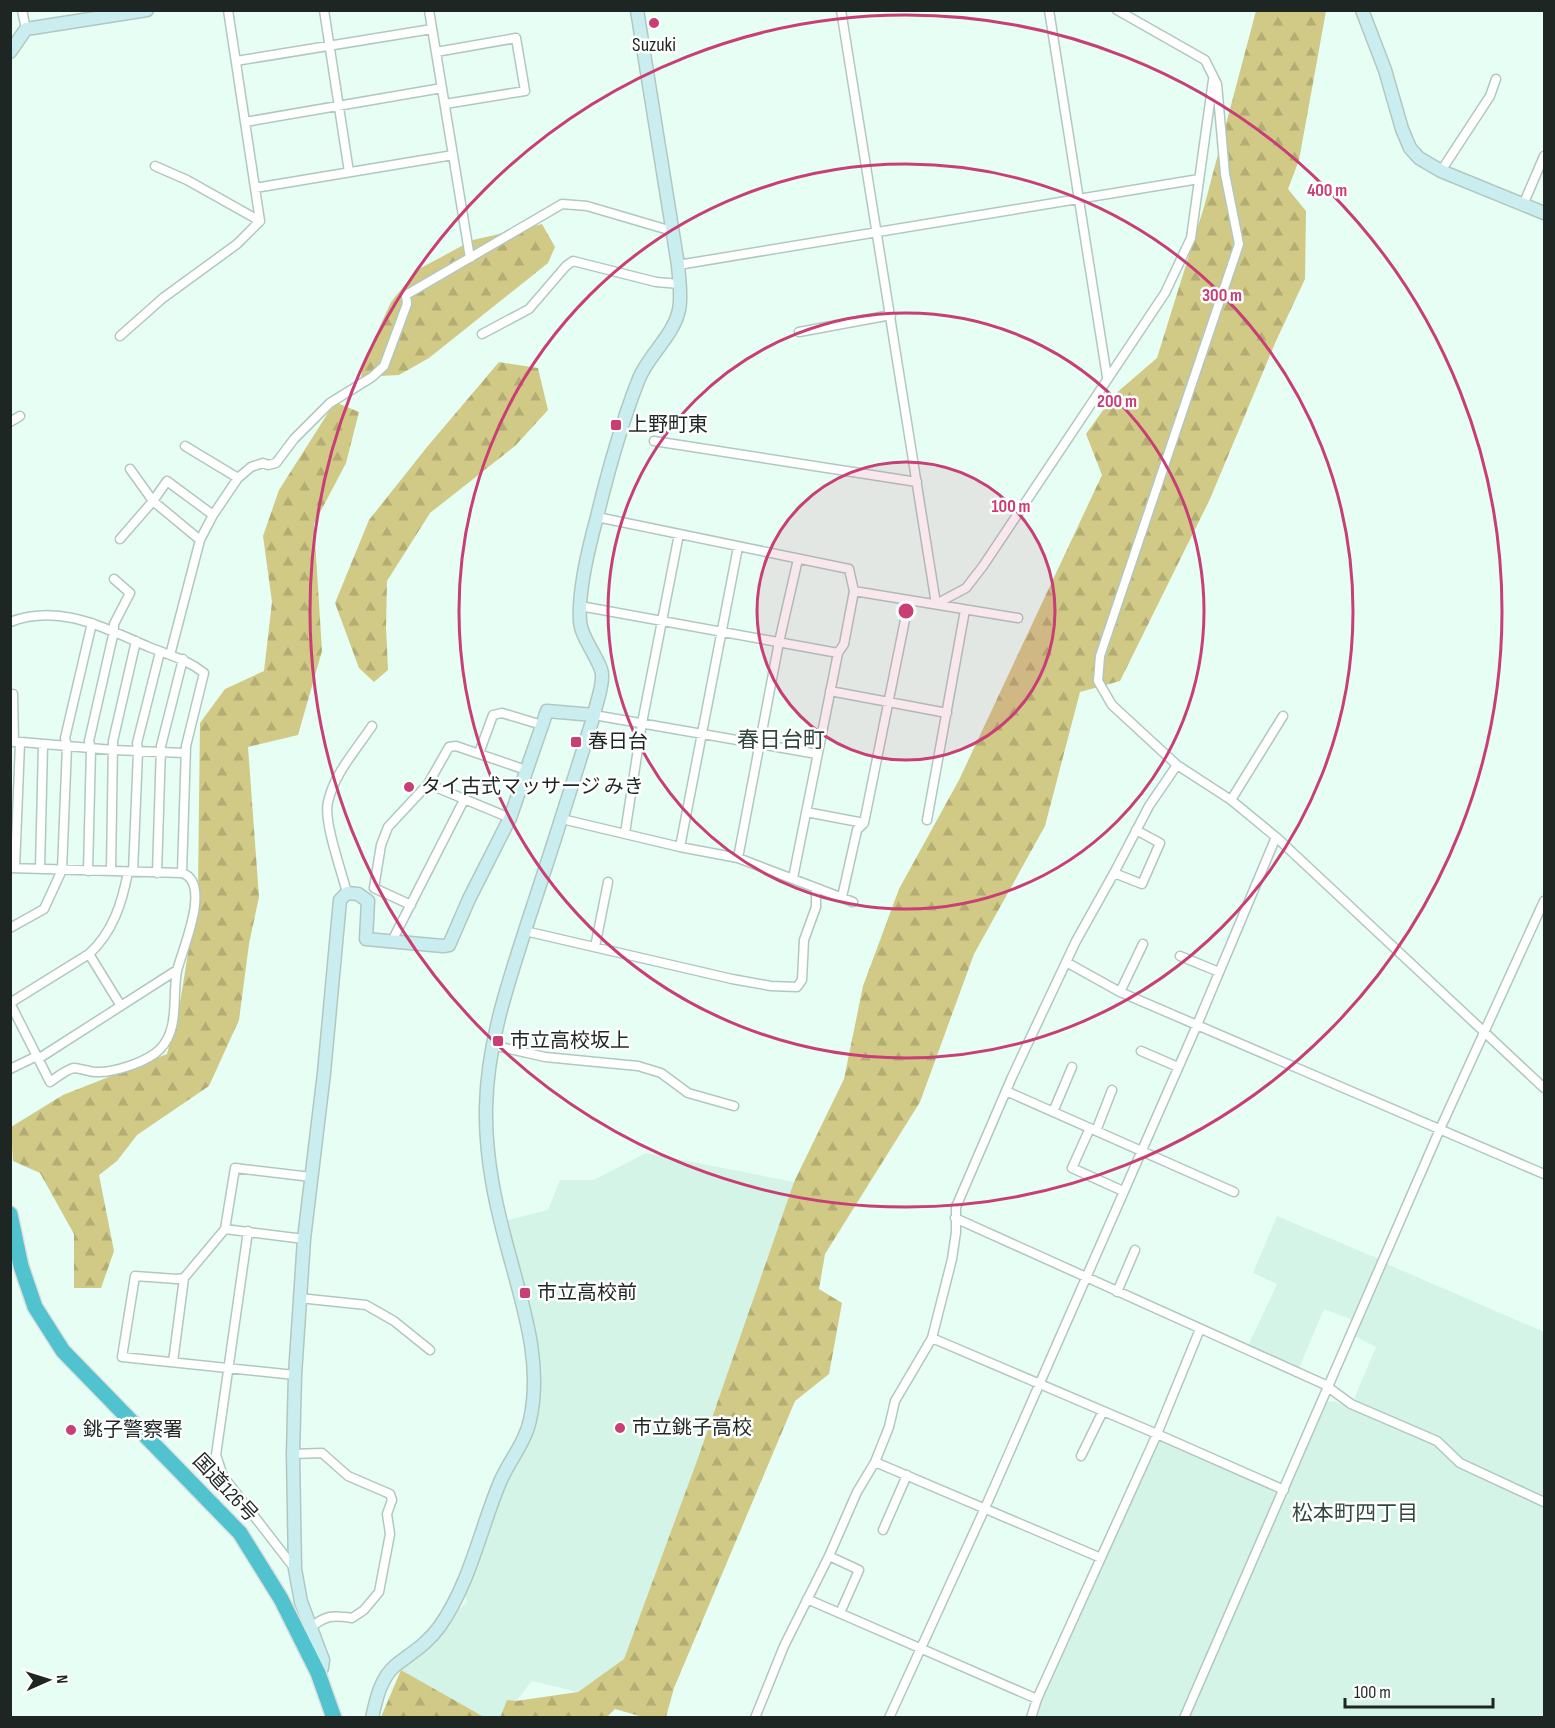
<svg xmlns="http://www.w3.org/2000/svg" width="1555" height="1728" viewBox="0 0 1555 1728" font-family="'Sofia Sans Condensed','Noto Sans JP',sans-serif">
	<style>
		.built { fill: #d3f4e7 }
		.forest { fill: url(#forest-firs) }
		.lines { fill: none; stroke-linecap: round; stroke-linejoin: round }
		.street-casing { stroke: #b1c8bf; stroke-width: 11 }
		.secondary-casing { stroke: #b1c8bf; stroke-width: 15 }
		.highway-casing { stroke: #dfe1e0; stroke-width: 18 }
		.street { stroke: #fff; stroke-width: 8 }
		.secondary { stroke: #caedf0; stroke-width: 12 }
		.highway { stroke: #50c3ce; stroke-width: 15 }
		.ring { fill: none; stroke: #c93e75; stroke-width: 3 }
		.poi-dot { fill: #c93e75; stroke: #fff; stroke-width: 2 }
		.labels { text-anchor: middle; dominant-baseline: central; stroke-width: 5; stroke-linejoin: round; paint-order: stroke }
		.poi-label { font-size: 20px; fill: #1d2622; stroke: #fff; text-anchor: start }
		.street-label { font-size: 20px; fill: #1d2622; stroke: #fff }
		.neighbourhood-label { font-size: 21px; fill: #31463e; stroke: #fff }
		.quarter-label { font-size: 22px; fill: #31463e; stroke: #fff }
		.centre { fill: #c93e75; stroke: #fff; stroke-width: 3 }
		.ring-label { font-size: 18px; text-anchor: middle; font-weight: bold; fill: #c93e75; stroke: #fff; stroke-width: 5; stroke-linejoin: round; paint-order: stroke }
	</style>
	<defs>
		<pattern id="forest-firs" width="22" height="20" patternUnits="userSpaceOnUse" patternTransform="scale(1.5)"><rect width="22" height="20" fill="#d1c986"/><path d="M5 1l3.5 6h-7zM16 11l3.5 6h-7z" fill="#b3ac73"/></pattern>
	</defs>
	<rect width="100%" height="100%" fill="#e6fef4"/>
	<!-- built -->
	<path class="built" d="M646 1153 794 1182 698 1458 624 1659 578 1692 532 1681 503 1718 484 1717 399 1669 433 1644 452 1617 467 1602 465 1593 500 1493 529 1438 534 1335 508 1220 548 1210 560 1180H594Z
		M1277 1216 1379 1259 1352 1320 1324 1309 1299 1368 1248 1346 1277 1284 1253 1273Z
		M1387 1264 1544 1332V1717L1189 1718 1327 1402 1334 1401 1347 1407 1354 1399 1376 1347 1355 1336Z
		M1159 1438 1279 1491 1178 1717 1034 1718Z"/>
	<!-- forest -->
	<path class="forest" d="M1256 11H1326L1299 160 1288 189 1306 211 1305 279 1276 341 1210 499 1120 681 1080 692 1045 826 974 954 920 1102 825 1254 819 1289 842 1303 829 1374 795 1401 674 1688 666 1717H643L615 1709 607 1717 500 1718 507 1700 516 1701 578 1692 624 1659 698 1458 794 1182 844 1079 863 986 899 889 959 780 1102 475 1086 434 1114 395 1157 358 1204 207Z
		M542 224 555 247 548 263 429 358 399 375 361 377 364 361 391 302 417 270 473 240Z
		M499 362 538 368 548 410 515 446 430 513 387 581 386 627 388 670 374 682 359 668 335 603 369 520 427 447Z
		M335 402 359 412 346 463 314 524 322 651 298 735 248 747 259 897 249 944 239 1020 209 1086 137 1135 117 1161 99 1175 114 1251 101 1288H74V1234L40 1173 13 1161 11 1127 63 1095 167 1054 180 1003 198 890 200 723 225 689 264 671 272 602 263 536 279 490Z
		M401 1670 484 1717H381Z"/>
	<g class="lines">
		<defs>
			<path id="street" d="M22 10 26 29
				M228 10 260 221
				M324 10 349 172
				M429 10 470 258
				M841 10 936 604 966 588 983 566 1165 293 1191 238 1213 80
				M1049 10 1107 377
				M1117 10 1205 60 1217 84 1225 174 1239 244 1100 656 1098 681 1112 705 1177 765 1231 800 1276 837 1544 1088
				M436 52 516 38 525 91 445 104
				M236 61 432 29
				M245 122 442 88
				M155 166 187 180 260 221
				M1441 171 1490 96 1496 79
				M255 188 453 155
				M1523 205 1544 156
				M678 265 1199 179
				M799 332 891 315
				M482 334 529 309 566 266 573 261 656 282 680 284
				M120 336 163 298 237 244 260 221
				M10 422 20 416
				M654 441 917 482
				M185 446 238 478
				M130 469 153 501 200 540
				M597 517 849 569 854 591 844 644 838 653 793 878
				M120 539 153 501 167 481 213 515
				M854 591 1018 618
				M580 606 838 653
				M10 622C60 603 104 628 149 647 168 655 187 659 204 673L186 746 182 873
				M170 655 200 540 213 515 238 478 251 467 263 463 268 465 276 463 294 439 330 403 372 377 384 366 407 304 406 295 562 204 587 206 672 231
				M830 691 947 713
				M13 694 14 742
				M594 715 817 754
				M10 741 113 750 185 753
				M479 753 493 715 502 713 542 725
				M428 784 510 818
				M1231 800 1283 716
				M806 812 864 823
				M562 819 680 847 738 858 853 902
				M927 820 965 610
				M625 833 642 723 679 534
				M680 847 738 547
				M738 858 779 642 798 559
				M10 868 182 873C213 883 181 952 177 971 172 996 180 1029 160 1049 148 1062 113 1073 96 1072 89 1072 80 1068 74 1068 67 1069 56 1078 50 1082L10 1003
				M15 868 20 743
				M40 869 43 745
				M88 871 91 748 89 741 114 631V624L130 593 114 579
				M111 871 113 741 136 641
				M133 872 138 752 137 743 160 652
				M157 873 161 746 183 659
				M1114 873 1142 884 1160 843 1136 830
				M347 893C342 872 323 821 328 802 334 774 356 750 372 726
				M842 897 857 830 864 823 909 600
				M411 905 374 888 381 845 388 827 428 784 449 747 456 746 526 770
				M10 928 44 909 62 870 67 746 65 738 92 623
				M525 931 732 979 771 986 797 987 802 980 804 940 816 907V888
				M392 941 465 798
				M595 947 608 882
				M89 954 121 1006
				M1180 956 1219 972
				M1066 962 1120 992 1544 1174
				M1120 992 1143 944
				M10 1003 89 954C113 932 122 903 128 872
				M492 1045 545 1057 638 1066 661 1073 688 1093 734 1106
				M1141 1051 1178 1067
				M38 1059 177 970
				M10 1069 37 1056
				M1006 1091 1234 1192
				M1053 1112 1072 1067
				M1090 1128 1072 1168 1123 1191
				M1096 1131 1112 1090
				M955 1218 1328 1386
				M225 1229 304 1239
				M248 1231 216 1455 223 1476 295 1569
				M1117 1292 1135 1250
				M299 1298 366 1305 394 1321 430 1350
				M932 1338 1157 1434 1284 1490
				M173 1362 184 1278
				M295 1375 122 1357 135 1276 177 1279 184 1278 225 1229 235 1168 311 1177
				M1328 1387 1351 1404 1437 1441 1460 1463 1544 1502
				M293 1454 322 1453 348 1476 390 1494 392 1500 387 1514 390 1534 379 1592 364 1610 352 1618C332 1615 326 1615 310 1628
				M1081 1456 1103 1411
				M875 1462 1101 1558
				M883 1530 907 1475
				M829 1556 859 1570 840 1613
				M807 1599 1037 1699
				M755 1718 784 1646 829 1556 857 1492 875 1462 889 1427 895 1401 932 1338 952 1259 956 1232V1207L1012 1077 1076 941 1114 873 1149 806 1177 765
				M889 1718 985 1508 1197 1025 1276 837
				M1031 1718 1037 1699 1157 1434 1200 1329
				M1184 1718 1440 1129 1544 901"/>
			<path id="secondary" d="M1362 10 1385 70 1402 129 1410 148 1419 158 1441 171 1544 213
				M10 52 26 29 147 10
				M318 1673 322 1668 323 1660 301 1602 295 1569 293 1454 295 1375 304 1239 324 1073 340 900 347 893 358 894 368 901 366 939 443 946 449 945 469 899 510 818 547 711 594 715
				M372 1718C376 1699 381 1677 396 1665 413 1652 427 1644 440 1626 470 1583 480 1530 500 1482 509 1461 525 1443 530 1420 542 1366 525 1313 511 1261 497 1211 485 1161 486 1108 487 1041 510 978 530 915 552 849 573 782 594 715 596 703 603 687 602 675 602 662 581 639 580 621 578 591 589 546 597 517 608 471 621 425 638 381 647 356 673 337 679 310 682 296 679 279 678 265L637 10"/>
			<path id="highway" d="M10 1214 21 1266 35 1307 63 1351 240 1533 281 1599 318 1673 334 1718"/>
		</defs>
		<!-- street casing -->
		<use href="#street" class="street-casing"/>
		<!-- secondary casing -->
		<use href="#secondary" class="secondary-casing"/>
		<!-- highway casing -->
		<use href="#highway" class="highway-casing"/>
		<!-- street -->
		<use href="#street" class="street"/>
		<!-- secondary -->
		<use href="#secondary" class="secondary"/>
		<!-- highway -->
		<use href="#highway" class="highway"/>
	</g>
	<!-- distance rings -->
	<circle cx="906" cy="611" r="149" fill="#c93e75" fill-opacity=".12"/>
	<g class="ring">
		<circle cx="906" cy="611" r="149"/>
		<circle cx="906" cy="611" r="298"/>
		<circle cx="906" cy="611" r="447"/>
		<circle cx="906" cy="611" r="596"/>
	</g>
	<!-- markers -->
	<g class="poi-dot">
		<circle cx="654" cy="23" r="6"/>
		<rect x="610" y="419" width="12" height="12" rx="3"/>
		<rect x="570" y="736" width="12" height="12" rx="3"/>
		<circle cx="409" cy="787" r="6"/>
		<rect x="492" y="1035" width="12" height="12" rx="3"/>
		<rect x="519" y="1287" width="12" height="12" rx="3"/>
		<circle cx="620" cy="1428" r="6"/>
		<circle cx="71" cy="1430" r="6"/>
	</g>
	<g class="labels">
		<!-- poi labels -->
		<g class="poi-label">
			<text x="654" y="45" text-anchor="middle">Suzuki</text>
			<text x="628" y="425">上野町東</text>
			<text x="588" y="742">春日台</text>
			<text x="421" y="787">タイ古式マッサージ みき</text>
			<text x="510" y="1041">市立高校坂上</text>
			<text x="537" y="1293">市立高校前</text>
			<text x="632" y="1428">市立銚子高校</text>
			<text x="83" y="1430">銚子警察署</text>
		</g>
		<!-- street labels -->
		<g class="street-label">
			<text transform="translate(225 1488) rotate(47)">国道126号</text>
		</g>
		<!-- neighbourhood labels -->
		<g class="neighbourhood-label">
			<text x="1355" y="1513">松本町四丁目</text>
		</g>
		<!-- quarter labels -->
		<g class="quarter-label">
			<text x="781" y="740">春日台町</text>
		</g>
	</g>
	<circle cx="906" cy="611" r="9" class="centre"/>
	<g class="ring-label">
		<text x="1327" y="196">400 m</text>
		<text x="1222" y="301">300 m</text>
		<text x="1117" y="407">200 m</text>
		<text x="1011" y="512">100 m</text>
	</g>
	<!-- border -->
	<rect width="1555" height="1728" fill="none" stroke="#1d2622" stroke-width="24"/>
	<!-- north arrow -->
	<g transform="translate(48 1680) rotate(87)" stroke="#ffffff" stroke-width="4.5" paint-order="stroke">
	<path d="M0-4.5L10 22L0 15L-10 22Z" fill="#1d2622"/>
	<text y="-9" font-size="16" font-weight="bold" text-anchor="middle" fill="#1d2622">N</text>
	</g>
	<!-- scale -->
	<path d="M1345 1698v9h148v-9" fill="none" stroke="#1d2622" stroke-width="3"/>
	<text x="1354" y="1698" font-size="18" fill="#1d2622" stroke="#ffffff" stroke-width="4.5" paint-order="stroke">100 m</text>
</svg>
